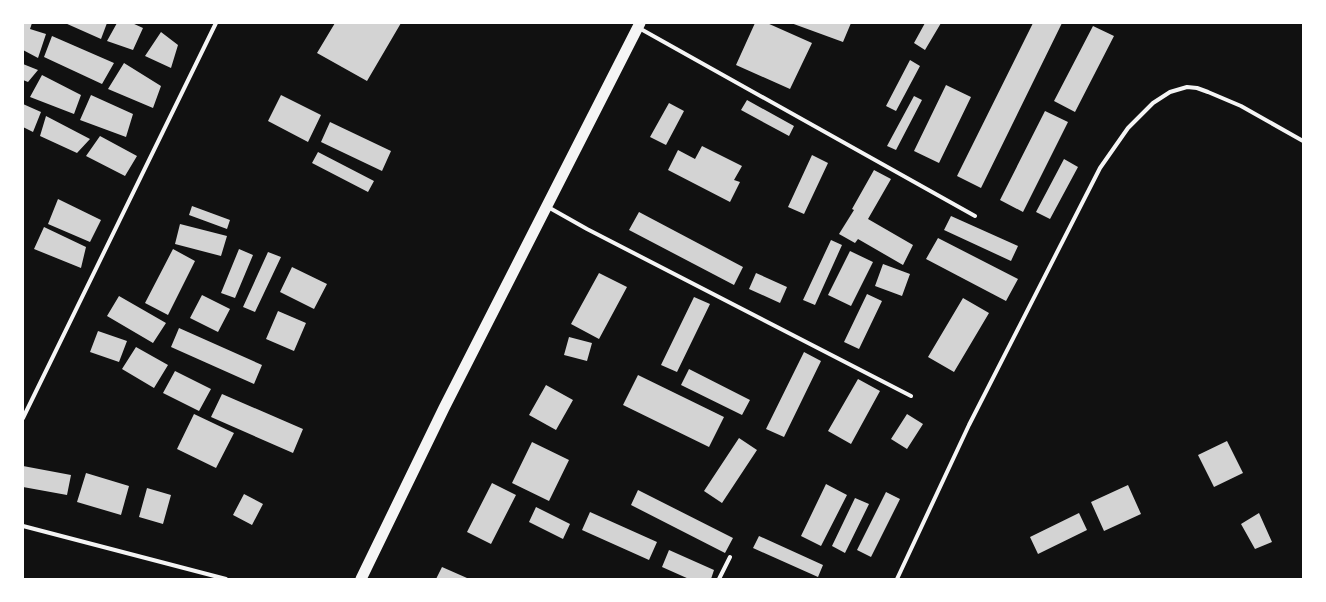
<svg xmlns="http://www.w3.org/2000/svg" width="1326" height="602" viewBox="0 0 1326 602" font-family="'Exo 2',sans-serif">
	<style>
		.building { fill: #d3d3d3 }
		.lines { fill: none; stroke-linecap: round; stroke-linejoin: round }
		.minor { stroke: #f5f5f5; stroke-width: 4 }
		.trunk { stroke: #f5f5f5; stroke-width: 11 }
	</style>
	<rect width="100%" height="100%" fill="#111"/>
	<!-- building -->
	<path class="building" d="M23 23H32L30 29 46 34 38 58 23 50Z
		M65 23H107L101 39Z
		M117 23H132L143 28 133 50 107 41Z
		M335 23H401L367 81 317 53Z
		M755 23H767L812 43 790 89 736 65Z
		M791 23H851L843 42Z
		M925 23H941L925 50 914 43Z
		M1033 23H1062L981 188 957 176Z
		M1093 26 1114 36 1075 112 1054 101Z
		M161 32 178 45 171 68 145 56Z
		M52 36 114 63 102 84 44 57Z
		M910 60 920 66 896 111 886 106Z
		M124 63 161 86 153 108 108 89Z
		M23 64 38 70 28 82 23 80Z
		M42 75 81 95 74 114 30 97Z
		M946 85 971 97 939 163 914 151Z
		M91 95 133 114 126 137 80 120Z
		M281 95 321 115 308 142 268 121Z
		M914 96 922 100 896 150 887 146Z
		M747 100 794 126 789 136 741 110Z
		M669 103 684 111 666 145 650 137Z
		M23 104 41 112 33 132 23 127Z
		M1045 111 1068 122 1023 212 1000 200Z
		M46 116 90 139 77 153 40 136Z
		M330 122 391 151 382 171 321 142Z
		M100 136 137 156 125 176 86 156Z
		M702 146 742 166 734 180 740 182 730 202 668 170 678 150 695 159Z
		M318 152 374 181 368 192 312 163Z
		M812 155 828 163 804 214 788 207Z
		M1064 159 1078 167 1050 219 1036 212Z
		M874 170 891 179 868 219 913 245 903 265 858 239 855 243 839 234 854 210 852 209Z
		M58 199 101 220 90 242 48 224Z
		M192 206 230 220 227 229 189 215Z
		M639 212 743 267 734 285 629 230Z
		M951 216 1018 246 1011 261 944 230Z
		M180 224 227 236 221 256 175 244Z
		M44 227 86 247 81 268 34 249Z
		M938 238 1018 279 1006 301 926 259Z
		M831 240 842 245 815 305 803 300Z
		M173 249 195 261 168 315 145 303Z
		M239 249 253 255 235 298 221 293Z
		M850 251 873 262 851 306 828 295Z
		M268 252 281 257 255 312 243 307Z
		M883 264 910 274 902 296 875 286Z
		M292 267 327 284 314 309 280 292Z
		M599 273 627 287 599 339 571 324Z
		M756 273 787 287 780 303 749 289Z
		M867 294 882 301 859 349 844 342Z
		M202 295 230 309 218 332 190 318Z
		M119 296 166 323 153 343 107 316Z
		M694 297 710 304 677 372 661 365Z
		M963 298 989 313 954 372 928 357Z
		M278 311 306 323 294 351 266 339Z
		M179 328 262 365 254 384 171 347Z
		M98 331 127 341 119 362 90 352Z
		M569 337 592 343 587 361 564 355Z
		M136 347 168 365 154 388 122 369Z
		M804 352 821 361 784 437 766 429Z
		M689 369 750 400 742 415 681 385Z
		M175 371 211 389 199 411 163 393Z
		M638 375 724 417 709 447 623 405Z
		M858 379 880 391 851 444 828 431Z
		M546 385 573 400 556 430 529 415Z
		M222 394 303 429 293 453 211 417Z
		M194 414 234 433 216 468 177 449Z
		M907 414 923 424 907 449 891 439Z
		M739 438 757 450 722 503 704 491Z
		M1227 441 1243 473 1214 487 1198 455Z
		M532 442 569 460 549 501 512 483Z
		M23 466 71 475 67 495 23 487Z
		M86 473 129 486 121 515 77 502Z
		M492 483 516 495 491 544 467 532Z
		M826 484 847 495 821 546 801 536Z
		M1128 485 1141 514 1104 531 1091 502Z
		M147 488 171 495 163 524 139 517Z
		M638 490 733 538 725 553 631 505Z
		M886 492 900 499 871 557 857 550Z
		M244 494 263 504 252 525 233 515Z
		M855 498 869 504 845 553 832 546Z
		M536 507 570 524 563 539 529 522Z
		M590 512 657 542 649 560 582 530Z
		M1079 513 1087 530 1038 554 1030 537Z
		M1259 513 1272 542 1255 549 1241 524Z
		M759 536 823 565 818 577 753 548Z
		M669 550 714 570 711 579H689L662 567Z
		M442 567 467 578 466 579H436Z"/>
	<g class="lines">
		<!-- minor -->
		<path class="minor" d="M639 28 975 216
			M548 207 587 229 911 396
			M23 418 216 23
			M23 526 226 579
			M719 579 730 557
			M897 579 969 425 1100 168 1128 128 1153 103 1170 92 1187 87 1197 88 1208 92 1241 106 1303 141"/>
		<!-- trunk -->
		<path class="trunk" d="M361 579 444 408 640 23"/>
	</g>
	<!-- border -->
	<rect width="1326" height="602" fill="none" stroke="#ffffff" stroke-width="48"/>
</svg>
